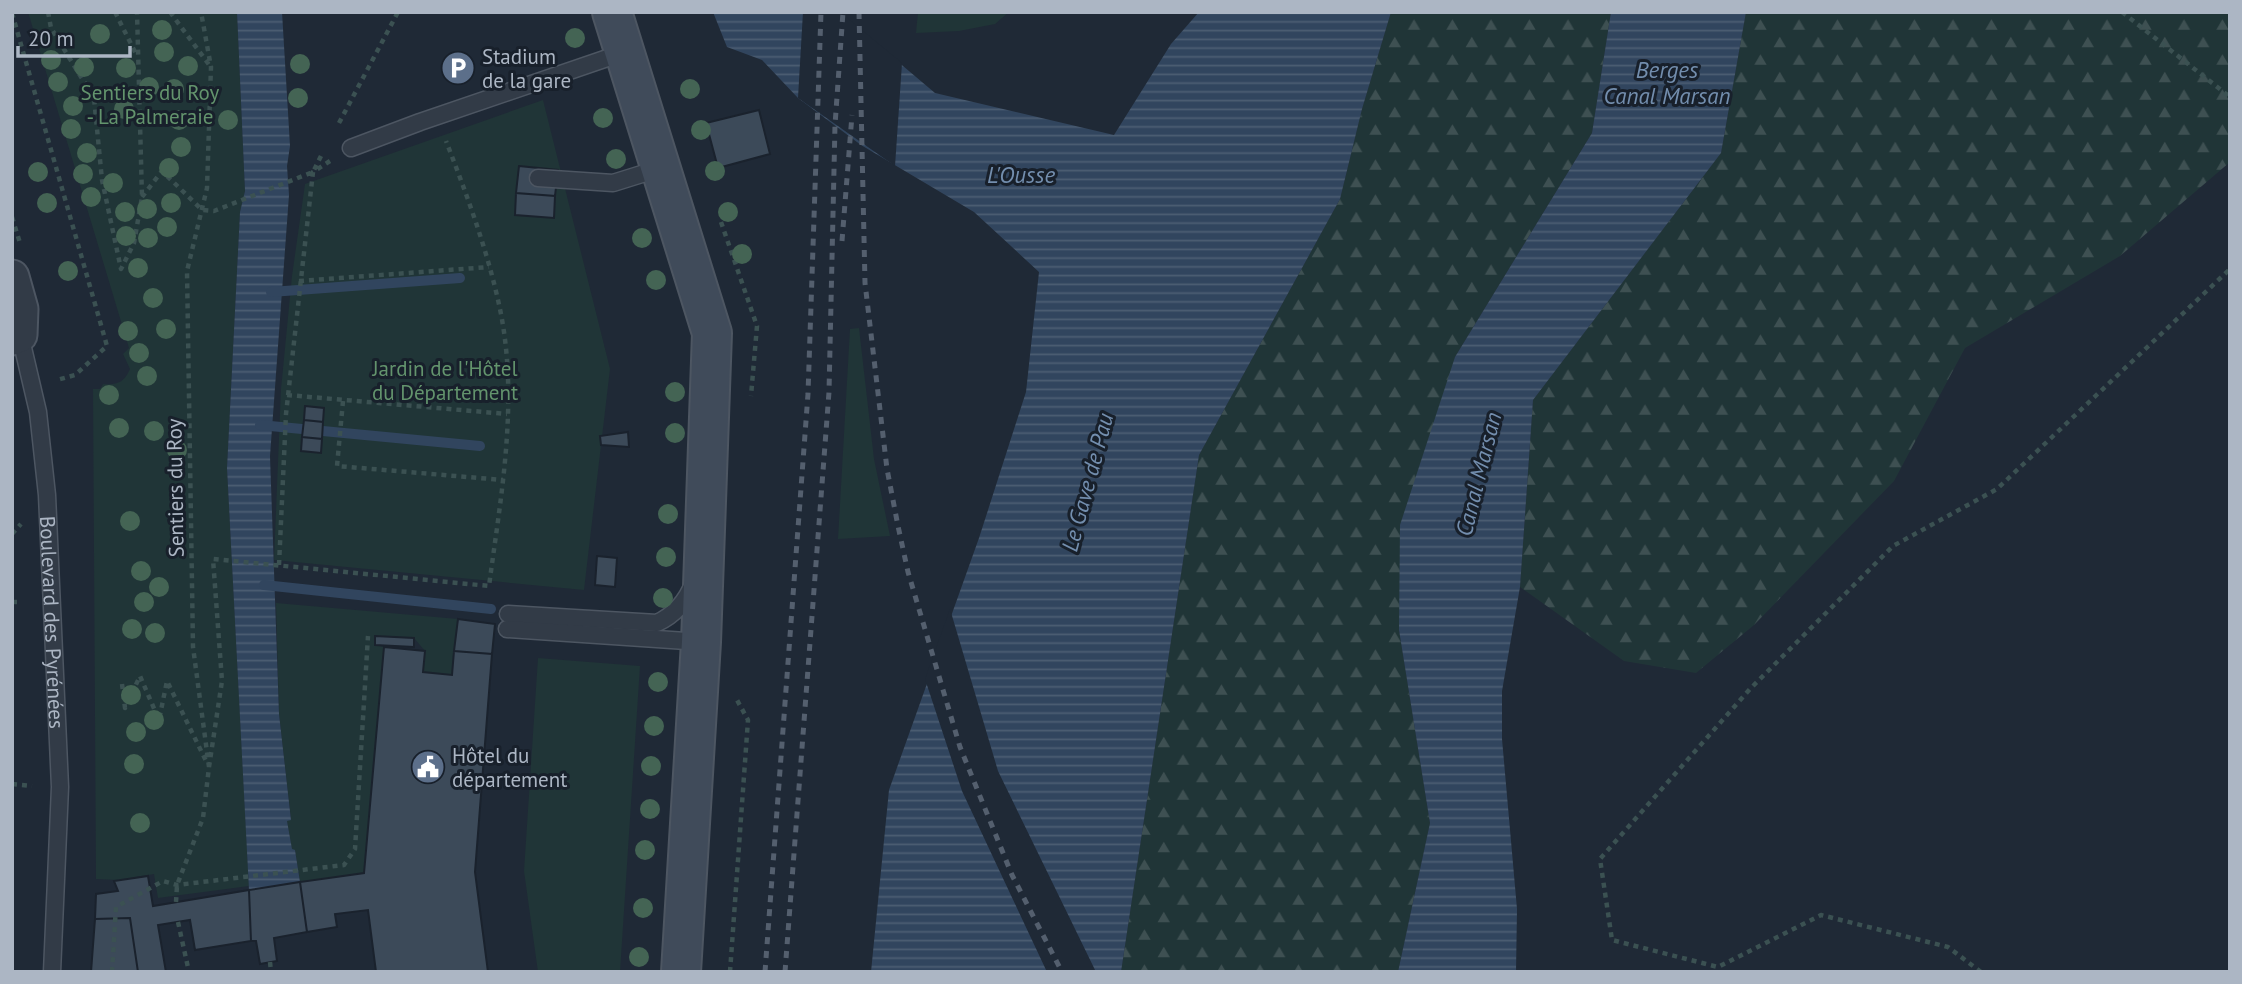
<svg xmlns="http://www.w3.org/2000/svg" width="2242" height="984" viewBox="0 0 2242 984" font-family="'PT Sans',sans-serif">
	<style>
		.green { fill: #203537 }
		.forest { fill: url(#forest-firs) }
		.water { fill: url(#water-rules) }
		.pier { fill: #1f2936 }
		.lines { fill: none; stroke-linecap: round; stroke-linejoin: round }
		.stream { stroke: #31455e; stroke-width: 10 }
		.building { fill: #3c4a59; stroke: #1a222d; stroke-width: 2 }
		.lane-casing { stroke: #4d5662; stroke-width: 19 }
		.street-casing { stroke: #4d5662; stroke-width: 37 }
		.secondary-casing { stroke: #4d5662; stroke-width: 42 }
		.path { stroke: #3b5152; stroke-width: 4.5; stroke-dasharray: 5 5; stroke-linecap: butt }
		.lane { stroke: #323b47; stroke-width: 16 }
		.street { stroke: #323b47; stroke-width: 33 }
		.secondary { stroke: #404b5a; stroke-width: 38 }
		.rail { stroke: #545f6e; stroke-width: 5; stroke-dasharray: 7 7; stroke-linecap: butt }
		.tree { fill: #446454 }
		.labels { text-anchor: middle; dominant-baseline: central; stroke-width: 6; stroke-linejoin: round; paint-order: stroke }
		.poi-label { font-size: 21px; fill: #acb6c4; stroke: #18202b; text-anchor: start }
		.park-label { font-size: 21px; fill: #63946d; stroke: #18202b }
		.street-label { font-size: 21px; fill: #acb6c4; stroke: #18202b }
		.water-label { font-size: 23px; font-style: italic; fill: #738eae; stroke: #18202b }
	</style>
	<defs>
		<pattern id="forest-firs" width="22" height="20" patternUnits="userSpaceOnUse" patternTransform="scale(1.75)"><rect width="22" height="20" fill="#203537"/><path d="M5 1l3.5 6h-7zM16 11l3.5 6h-7z" fill="#3e5052"/></pattern>
		<pattern id="water-rules" width="6" height="5" patternUnits="userSpaceOnUse" patternTransform="scale(1.75)"><rect width="6" height="5" fill="#31455e"/><path d="M0 2.5h6" fill="none" stroke="#4c5e73"/></pattern>
	</defs>
	<rect width="100%" height="100%" fill="#1f2936"/>
	<!-- green -->
	<path class="green" d="M28 12H237L245 191 240 212 227 468 249 886 158 898 154 874 118 880 96 879 93 389H100L103 384C117 385 124 383 130 369L123 354 129 348Z
		M918 12H1009L995 24 959 31 916 33Z
		M543 100 610 369 584 590 274 560 281 389 292 276 305 184Z
		M859 328 874 459 890 536 838 539 850 329Z
		M276 603 458 619 452 675 423 672 425 651 414 638 375 636V645L384 647 364 873 300 882 295 850H292L287 821 291 819 279 714Z
		M538 658 640 666 620 972H538L524 871Z"/>
	<!-- forest -->
	<path class="forest" d="M1391 12H1611L1592 133 1455 357 1399 630 1430 823 1398 972H1121L1199 455 1340 199 1362 109Z
		M1746 12H2230V162L2120 256 1965 348 1894 481 1754 625 1696 673 1624 661 1520 587 1533 400 1721 153Z"/>
	<!-- water -->
	<path class="water" d="M237 12H282L290 146 287 166 289 195 270 456 279 714 291 820 287 821 292 849 295 850 300 882 249 890 227 468 240 212 245 191Z
		M713 12H839L935 93 1114 135 1171 44 1199 12H1391L1362 109 1340 199 1199 455 1121 972H871L889 790 979 538 1026 392 1039 272 974 212 861 145 798 98 762 60 727 47Z
		M1611 12H1746L1721 153 1533 400 1520 587 1502 691V739L1517 909 1516 972H1398L1430 823 1399 630 1400 525 1455 357 1592 133Z"/>
	<!-- pier -->
	<path class="pier" d="M803 12H840L902 63 895 166 798 98Z
		M950 609 998 771 1096 972H1047L962 791 925 679Z"/>
	<g class="lines">
		<!-- stream -->
		<path class="stream" d="M271 292 460 278
			M260 425 480 446
			M264 585 491 609"/>
	</g>
	<!-- building -->
	<path class="building" d="M759 110 770 154 718 168 706 123Z
		M519 166 558 170 555 196 516 193Z
		M516 193 555 196 554 218 515 215Z
		M305 406 324 408 323 422 304 420Z
		M304 420 323 422 322 439 302 437Z
		M628 432 629 447 601 445 600 436Z
		M302 437 322 439 321 453 301 451Z
		M597 556 617 558 615 587 595 585Z
		M458 619 495 624 492 654 454 651Z
		M375 636 414 638V647L375 645Z
		M384 647 425 651 423 672 452 675 454 651 492 654 475 872 488 972H376L368 910 335 914 337 927 307 932 300 882 364 873Z
		M148 876 153 906 249 890 251 941 195 950 190 920 158 925 166 972H138L130 918 95 919 96 894 118 891 114 881Z
		M300 882 307 932 274 938 277 961 260 964 256 941H251L249 890Z
		M130 918 138 972H91L95 919Z"/>
	<g class="lines">
		<defs>
			<g id="lane">
				<path d="M351 148 420 122 625 52"/>
				<path d="M538 178 613 183 661 168"/>
				<path id="s1" d="M20 335 38 412 47 495 60 787 52 972"/>
				<path d="M508 614 657 623C674 615 686 602 693 584"/>
				<path d="M507 629 701 642"/>
			</g>
			<path id="street" d="M12 277 21 309 20 335 12 338"/>
			<path id="secondary" d="M612 12 712 333 701 642 681 972"/>
		</defs>
		<!-- lane casing -->
		<use href="#lane" class="lane-casing"/>
		<!-- street casing -->
		<use href="#street" class="street-casing"/>
		<!-- secondary casing -->
		<use href="#secondary" class="secondary-casing"/>
		<!-- path -->
		<path class="path" d="M48 12 51 28 94 98 102 180 121 269 134 243 142 197 137 12
			M115 12 136 54
			M170 12 210 66
			M2122 12 2230 97
			M12 13 107 346 75 375 57 380
			M339 123 398 12
			M142 197 162 171 202 210 214 211 313 172 323 152
			M12 217 20 243
			M721 222 757 326 751 396
			M299 281 489 267
			M287 395 507 414
			M343 401 337 466 503 480
			M12 534 21 524
			M279 565 286 414 313 172 330 161
			M12 602H17
			M122 684 125 708 140 676 159 720 167 681 207 763
			M209 767 222 681 213 559 489 586C501 495 519 401 500 309 488 252 467 195 446 141
			M12 784 32 786
			M176 902 177 885 203 818 209 767 193 647 187 271 207 188 211 67 201 12
			M178 922 189 972
			M270 962 271 972
			M112 972 116 907 163 881 177 885 344 865 355 849 368 636
			M730 972 748 720 737 700
			M1981 972 1948 947 1821 915 1718 967 1612 940 1600 859 1750 689 1893 546 1997 489 2230 269"/>
		<!-- lane -->
		<use href="#lane" class="lane"/>
		<!-- street -->
		<use href="#street" class="street"/>
		<!-- secondary -->
		<use href="#secondary" class="secondary"/>
		<!-- rail -->
		<path class="rail" d="M859 12 865 283 887 469 898 526 908 572 960 747 1012 875 1062 972
			M842 241 852 115
			M765 972 808 394 821 12
			M785 972 829 392 835 125 843 12"/>
	</g>
	<!-- trees -->
	<g class="tree">
		<circle cx="162" cy="30" r="10"/>
		<circle cx="100" cy="34" r="10"/>
		<circle cx="575" cy="38" r="10"/>
		<circle cx="164" cy="52" r="10"/>
		<circle cx="51" cy="60" r="10"/>
		<circle cx="300" cy="64" r="10"/>
		<circle cx="188" cy="66" r="10"/>
		<circle cx="84" cy="67" r="10"/>
		<circle cx="126" cy="68" r="10"/>
		<circle cx="58" cy="82" r="10"/>
		<circle cx="149" cy="87" r="10"/>
		<circle cx="174" cy="89" r="10"/>
		<circle cx="690" cy="89" r="10"/>
		<circle cx="298" cy="98" r="10"/>
		<circle cx="73" cy="106" r="10"/>
		<circle cx="124" cy="109" r="10"/>
		<circle cx="603" cy="118" r="10"/>
		<circle cx="179" cy="120" r="10"/>
		<circle cx="228" cy="120" r="10"/>
		<circle cx="71" cy="129" r="10"/>
		<circle cx="701" cy="130" r="10"/>
		<circle cx="181" cy="147" r="10"/>
		<circle cx="87" cy="153" r="10"/>
		<circle cx="616" cy="159" r="10"/>
		<circle cx="169" cy="168" r="10"/>
		<circle cx="715" cy="171" r="10"/>
		<circle cx="38" cy="172" r="10"/>
		<circle cx="83" cy="174" r="10"/>
		<circle cx="113" cy="183" r="10"/>
		<circle cx="91" cy="197" r="10"/>
		<circle cx="47" cy="203" r="10"/>
		<circle cx="171" cy="203" r="10"/>
		<circle cx="147" cy="209" r="10"/>
		<circle cx="125" cy="212" r="10"/>
		<circle cx="728" cy="212" r="10"/>
		<circle cx="167" cy="227" r="10"/>
		<circle cx="126" cy="236" r="10"/>
		<circle cx="148" cy="238" r="10"/>
		<circle cx="642" cy="238" r="10"/>
		<circle cx="742" cy="254" r="10"/>
		<circle cx="138" cy="268" r="10"/>
		<circle cx="68" cy="271" r="10"/>
		<circle cx="656" cy="280" r="10"/>
		<circle cx="153" cy="298" r="10"/>
		<circle cx="166" cy="329" r="10"/>
		<circle cx="128" cy="331" r="10"/>
		<circle cx="139" cy="353" r="10"/>
		<circle cx="147" cy="376" r="10"/>
		<circle cx="675" cy="392" r="10"/>
		<circle cx="109" cy="395" r="10"/>
		<circle cx="119" cy="428" r="10"/>
		<circle cx="154" cy="431" r="10"/>
		<circle cx="675" cy="433" r="10"/>
		<circle cx="177" cy="450" r="10"/>
		<circle cx="668" cy="514" r="10"/>
		<circle cx="130" cy="521" r="10"/>
		<circle cx="666" cy="557" r="10"/>
		<circle cx="141" cy="571" r="10"/>
		<circle cx="159" cy="587" r="10"/>
		<circle cx="663" cy="598" r="10"/>
		<circle cx="144" cy="602" r="10"/>
		<circle cx="132" cy="629" r="10"/>
		<circle cx="155" cy="633" r="10"/>
		<circle cx="658" cy="682" r="10"/>
		<circle cx="131" cy="695" r="10"/>
		<circle cx="154" cy="720" r="10"/>
		<circle cx="654" cy="726" r="10"/>
		<circle cx="136" cy="732" r="10"/>
		<circle cx="134" cy="764" r="10"/>
		<circle cx="651" cy="766" r="10"/>
		<circle cx="650" cy="809" r="10"/>
		<circle cx="140" cy="823" r="10"/>
		<circle cx="645" cy="850" r="10"/>
		<circle cx="643" cy="908" r="10"/>
		<circle cx="639" cy="957" r="10"/>
	</g>
	<!-- icons -->
	<defs>
		<symbol id="parking-disc" viewBox="-11 -11 22 22"><circle r="9.5" fill="#5c6f8a" stroke="#18202b"/><path d="M-3.5-5.5H1a3.5 3.5 0 0 1 0 7H-1V5.5H-3.5ZM-1-3.4V-.6H.8a1.4 1.4 0 0 0 0-2.8Z" fill="#fff"/></symbol>
		<symbol id="civic-disc" viewBox="-11 -11 22 22"><circle r="9.5" fill="#5c6f8a" stroke="#18202b"/><path d="M-.6-6.5H3V-4.5H.6V-3L4-1V1h2V6H-6V1h2V-1L-.6-3ZM-1.2 2.5V6h2.4V2.5Z" fill="#fff"/></symbol>
	</defs>
	<g fill-rule="evenodd">
		<use href="#parking-disc" x="439" y="49" width="38" height="38"/>
		<use href="#civic-disc" x="409" y="748" width="38" height="38"/>
	</g>
	<g class="labels">
		<!-- poi labels -->
		<g class="poi-label">
			<text x="482" y="56">Stadium<tspan x="482" dy="24">de la gare</tspan></text>
			<text x="452" y="755">Hôtel du<tspan x="452" dy="24">département</tspan></text>
		</g>
		<!-- park labels -->
		<g class="park-label">
			<text x="150" y="92">Sentiers du Roy<tspan x="150" dy="24">- La Palmeraie</tspan></text>
			<text x="445" y="368">Jardin de l'Hôtel<tspan x="445" dy="24">du Département</tspan></text>
		</g>
		<!-- street labels -->
		<g class="street-label">
			<text transform="translate(175 488) rotate(-91)">Sentiers du Roy</text>
			<text stroke="none"><textPath href="#s1" startOffset="290">Boulevard des Pyrénées</textPath></text>
		</g>
		<!-- water labels -->
		<g class="water-label">
			<text x="1667" y="69">Berges<tspan x="1667" dy="26">Canal Marsan</tspan></text>
			<text x="1021" y="174">L'Ousse</text>
			<text transform="translate(1478 474) rotate(-76)">Canal Marsan</text>
			<text transform="translate(1087 482) rotate(-75)">Le Gave de Pau</text>
		</g>
	</g>
	<!-- border -->
	<rect width="2242" height="984" fill="none" stroke="#acb6c4" stroke-width="28"/>
	<!-- scale -->
	<path d="M18 46v10h112v-10" fill="none" stroke="#acb6c4" stroke-width="3.5"/>
	<text x="28" y="46" font-size="21" fill="#acb6c4" stroke="#18202b" stroke-width="5" paint-order="stroke">20 m</text>
</svg>
